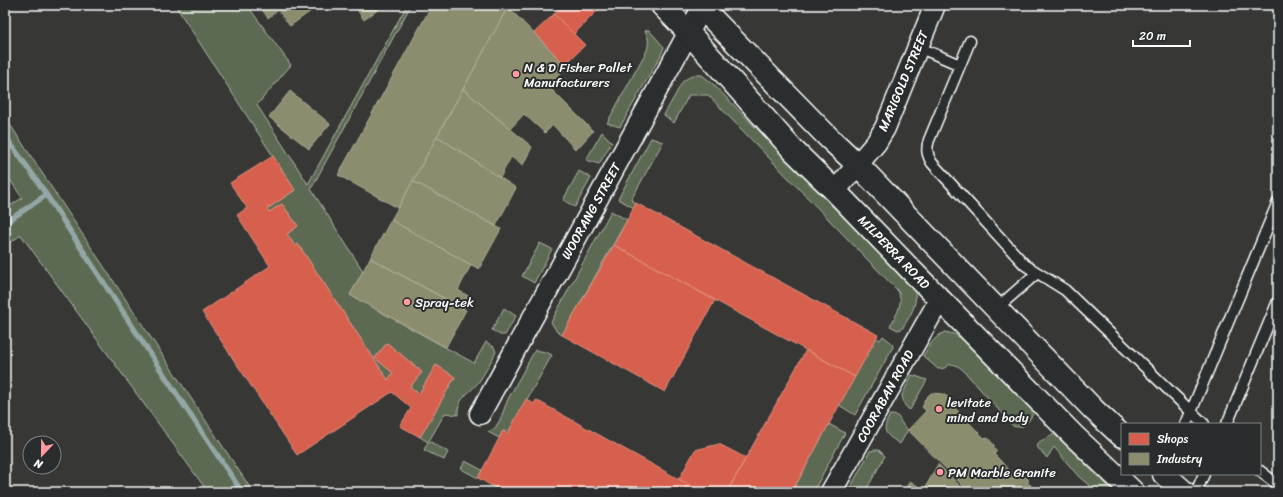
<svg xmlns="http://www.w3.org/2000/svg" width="1283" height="497" viewBox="0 0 1283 497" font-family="Sriracha,sans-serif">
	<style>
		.green { fill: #5d6a52; stroke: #aeb4a8 }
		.shops { fill: #d6604d; stroke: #e29082 }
		.industry { fill: #8c8c6e; stroke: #aeae9a }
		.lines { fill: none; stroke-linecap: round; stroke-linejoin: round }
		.stream { stroke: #94a6a7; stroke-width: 5.5 }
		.service-casing { stroke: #fff; stroke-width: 13 }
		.minor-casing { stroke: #fff; stroke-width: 23 }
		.trunk-casing { stroke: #fff; stroke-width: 25 }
		.service { stroke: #2a2d2e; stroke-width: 10 }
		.minor { stroke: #2a2d2e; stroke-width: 20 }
		.trunk { stroke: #2a2d2e; stroke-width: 22 }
		.poi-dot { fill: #ff9aa2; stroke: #2a2d2e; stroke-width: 1.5 }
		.labels { text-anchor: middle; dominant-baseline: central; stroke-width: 4; stroke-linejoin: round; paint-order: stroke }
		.poi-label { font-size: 13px; fill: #fff; stroke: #2a2d2e; text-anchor: start }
		.street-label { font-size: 13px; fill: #fff; stroke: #2a2d2e }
	</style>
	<rect width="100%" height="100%" fill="#373735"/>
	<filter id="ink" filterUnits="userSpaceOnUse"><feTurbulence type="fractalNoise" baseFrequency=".025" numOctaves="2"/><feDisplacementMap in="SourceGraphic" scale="8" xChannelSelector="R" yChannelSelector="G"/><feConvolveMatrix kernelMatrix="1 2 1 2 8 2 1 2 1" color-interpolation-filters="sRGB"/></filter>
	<g filter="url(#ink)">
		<!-- green -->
		<path class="green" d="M175 5H247L291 65 257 105 308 184 407 5H411L311 189 363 271 350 295 474 363 486 342 494 347 496 352C491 361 486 371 480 380 472 393 457 396 458 415L445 413 429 441 448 452 444 460 424 450 428 442 420 437 455 377 436 365 419 394 410 387 422 372 387 343 375 358 393 373 388 380 298 244 295 246 287 234 298 226 282 204 269 212 267 209 295 190Z
			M649 30 664 47 661 55 620 127 607 123 647 50C649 42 649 38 645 31Z
			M693 75H702L712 83 910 285C911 287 914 290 915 293 918 305 908 319 902 329L898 330 890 326C896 315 904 304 898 291L708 95H689L674 123 664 115 683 81Z
			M5 117 253 492H208L21 235 5 246V209L22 198 5 172Z
			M602 132 612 142 599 164 586 160Z
			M651 138 663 142 631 200 636 203 634 208 618 199Z
			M579 171 591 178 575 207 563 200Z
			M611 211 627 220 562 335 557 332 551 322Z
			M540 243 552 249 534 283 522 276Z
			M504 308 516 316 505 335H500L492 330Z
			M945 332 954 334 963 339 1034 412C1029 421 1024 430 1013 426L962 369C947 358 950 370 938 369L923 356C929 346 934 337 945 332Z
			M883 336 892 343 893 347 855 415 839 405 876 338 880 340Z
			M535 350 546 352 552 355 508 433 503 431 499 438 488 432 495 428 500 420 508 399Z
			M912 375 927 380 910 410C904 407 903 401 902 395Z
			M890 415C901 415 898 418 903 425 904 427 907 428 908 430L900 444C885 434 881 432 890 415Z
			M829 424 845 433 813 492H792Z
			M1054 434 1114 492H1097L1078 476 1054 447 1047 458 1037 447 1039 442Z
			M874 450H879L885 456 865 492H848L870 451Z
			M465 461 482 470 478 478 461 469Z"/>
		<!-- shops -->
		<path class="shops" d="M563 5H603L574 34 554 14Z
			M554 14 585 45 565 65 534 33Z
			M273 156 295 190 267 209 269 212 282 204 298 226 287 234 295 246 298 244 388 380 393 373 375 358 387 343 422 372 410 387 419 394 436 365 455 377 420 437 400 426 411 408 392 392 297 455 202 312 270 266 237 215 247 208 230 183Z
			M636 203 878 335 855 377 614 245Z
			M614 245 715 300 665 392 562 335Z
			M806 350 855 377 829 424 792 492H727Z
			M526 399 534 404 536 400 702 492H503L478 478 503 431 508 433Z
			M719 444 746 458 727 492H702L679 479 695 450Z"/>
		<!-- industry -->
		<path class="industry" d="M259 5H319L290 26 278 10 268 18Z
			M354 5H384L364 20Z
			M432 5H509L398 208 338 175Z
			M508 7 565 65 566 68 548 86 593 131 576 150 553 125 545 133 524 114 510 129 463 89Z
			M463 89 532 147 523 165 511 157 500 178 437 136Z
			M290 91 330 124 309 149 269 117Z
			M437 136 516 188 496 226 413 181Z
			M413 181 501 229 479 269 391 220Z
			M391 220 471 265 458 290 470 297 463 309 370 258Z
			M370 258 466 310 446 347 350 295Z
			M931 393 943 394 952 400 951 404 984 438 987 437 994 445V449L997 451 994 454 1012 473 1015 470 1018 472 1022 473 1028 479V484L1031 485 1028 492H969L908 430 926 411 922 407 924 404V400Z
			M938 464 966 492H904L910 481 924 490Z"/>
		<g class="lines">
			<!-- stream -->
			<path class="stream" d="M5 136 36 179 172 387 242 492
				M5 223 46 195"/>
			<defs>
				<path id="service" d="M970 41 929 140C926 149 927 155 932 163L1025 265 1065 290 1204 424
					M918 47 960 65
					M997 308 1037 273
					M1186 424 1278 202
					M1227 424 1278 301
					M1260 471 1278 485
					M1196 492 1204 474"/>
				<path id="minor" d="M835 191 876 143 885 128 935 5
					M480 414 702 8
					M831 492 940 299"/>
				<path id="trunk" d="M662 5 688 32 793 150 835 191 910 269 1073 435 1133 492
					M699 5 829 138 858 165 1094 410 1122 436
					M1164 474 1184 492"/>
			</defs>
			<!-- service casing -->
			<use href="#service" class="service-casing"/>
			<!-- minor casing -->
			<use href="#minor" class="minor-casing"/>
			<!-- trunk casing -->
			<use href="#trunk" class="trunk-casing"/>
			<!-- service -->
			<use href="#service" class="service"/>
			<!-- minor -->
			<use href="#minor" class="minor"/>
			<!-- trunk -->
			<use href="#trunk" class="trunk"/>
		</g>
	</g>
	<!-- markers -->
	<g class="poi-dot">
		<circle cx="516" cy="74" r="4"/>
		<circle cx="407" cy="302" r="4"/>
		<circle cx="939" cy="409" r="4"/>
		<circle cx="940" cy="472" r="4"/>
	</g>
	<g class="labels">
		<!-- poi labels -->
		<g class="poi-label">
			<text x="524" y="67">N &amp; D Fisher Pallet<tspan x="524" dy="15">Manufacturers</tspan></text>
			<text x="415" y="302">Spray-tek</text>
			<text x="947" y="402">levitate<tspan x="947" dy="15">mind and body</tspan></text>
			<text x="948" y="472">PM Marble Granite</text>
		</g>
		<!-- street labels -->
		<g class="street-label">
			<text transform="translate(903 81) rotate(-67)">MARIGOLD STREET</text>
			<text transform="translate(591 211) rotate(-61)">WOORANG STREET</text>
			<text transform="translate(894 252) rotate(46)">MILPERRA ROAD</text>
			<text transform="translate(885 396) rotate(-61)">COORABAN ROAD</text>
		</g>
	</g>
	<!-- margin -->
	<rect width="1283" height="497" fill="none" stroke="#2a2d2e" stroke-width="20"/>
	<rect x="10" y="10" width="1263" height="477" fill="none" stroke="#fff" stroke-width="1.5" filter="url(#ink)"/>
	<!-- legend -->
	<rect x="1121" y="423" width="140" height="52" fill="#2a2d2e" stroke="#7f8182"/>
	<rect x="1129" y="433" width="20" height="12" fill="#d6604d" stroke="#7f8182"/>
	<text x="1157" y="443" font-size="12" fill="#ffffff">Shops</text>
	<rect x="1129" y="453" width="20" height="12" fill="#8c8c6e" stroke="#7f8182"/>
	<text x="1157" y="463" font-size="12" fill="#ffffff">Industry</text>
	<!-- north arrow -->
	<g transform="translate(42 455) rotate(202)"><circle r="19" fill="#2a2d2e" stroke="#7f8182"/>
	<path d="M0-3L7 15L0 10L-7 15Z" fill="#ff9aa2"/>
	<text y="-6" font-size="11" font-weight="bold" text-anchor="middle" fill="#ffffff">N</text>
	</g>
	<!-- scale -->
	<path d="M1133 40v6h57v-6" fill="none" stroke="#ffffff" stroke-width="2"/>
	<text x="1139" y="40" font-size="12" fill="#ffffff" stroke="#2a2d2e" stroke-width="3" paint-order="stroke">20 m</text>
</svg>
